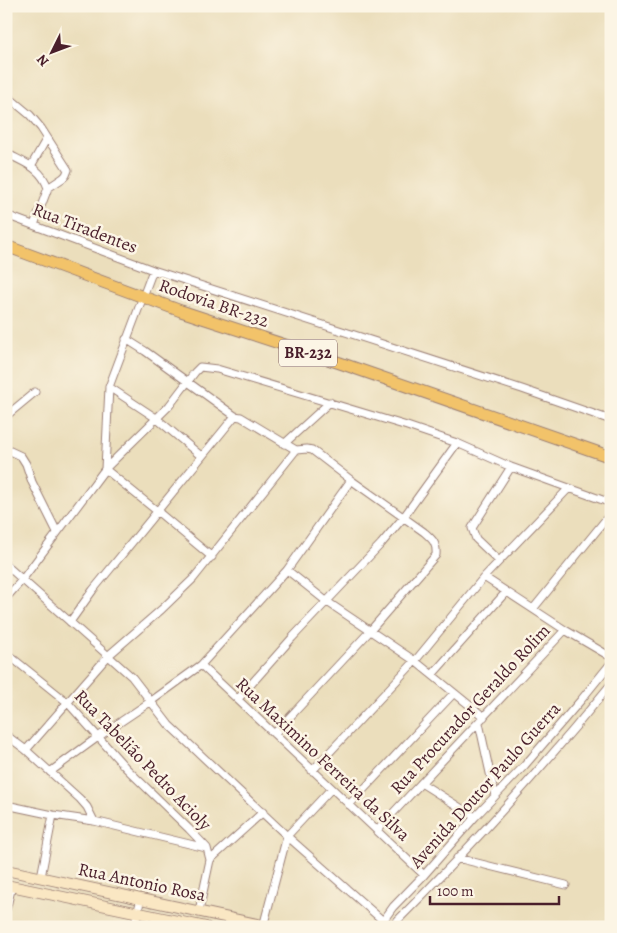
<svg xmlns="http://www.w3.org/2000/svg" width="617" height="933" viewBox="0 0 617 933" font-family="Alegreya,serif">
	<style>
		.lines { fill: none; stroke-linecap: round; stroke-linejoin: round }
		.minor-casing { stroke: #9a7e74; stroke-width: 9 }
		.secondary-casing { stroke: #9a7e74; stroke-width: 12 }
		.trunk-casing { stroke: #9a7e74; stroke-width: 13 }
		.minor { stroke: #fff; stroke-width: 7 }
		.secondary { stroke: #fae7c3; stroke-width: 10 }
		.trunk { stroke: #f2c36a; stroke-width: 11 }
		.labels { text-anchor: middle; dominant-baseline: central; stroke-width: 5; stroke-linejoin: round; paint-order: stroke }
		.shield { fill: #fcf5e5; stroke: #7f5f63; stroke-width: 1 }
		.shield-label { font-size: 16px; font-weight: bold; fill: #4a1f2b }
		.street-label { font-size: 18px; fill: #4a1f2b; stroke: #fcf5e5 }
	</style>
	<rect width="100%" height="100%" fill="#fcf5e5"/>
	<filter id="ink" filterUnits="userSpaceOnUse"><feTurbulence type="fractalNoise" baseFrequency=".02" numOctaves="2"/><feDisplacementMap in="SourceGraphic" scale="10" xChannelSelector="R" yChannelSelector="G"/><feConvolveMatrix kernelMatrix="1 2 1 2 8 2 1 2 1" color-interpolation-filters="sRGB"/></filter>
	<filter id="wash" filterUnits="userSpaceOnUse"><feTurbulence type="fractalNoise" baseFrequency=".0096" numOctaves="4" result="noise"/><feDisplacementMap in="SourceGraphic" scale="20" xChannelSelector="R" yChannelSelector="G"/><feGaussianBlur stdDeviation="1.12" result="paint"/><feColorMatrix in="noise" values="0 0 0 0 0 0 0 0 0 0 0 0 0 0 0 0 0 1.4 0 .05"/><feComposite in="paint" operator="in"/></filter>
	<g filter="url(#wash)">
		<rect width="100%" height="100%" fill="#ebdebc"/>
	</g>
	<g filter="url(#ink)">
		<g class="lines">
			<defs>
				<path id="minor" d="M6 95 30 115 41 128 68 170 66 175 63 178 48 188 34 225
					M6 153C24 163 41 167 48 188
					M31 166 47 138
					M6 215 153 270 522 389 611 420
					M109 387 156 418 201 456
					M6 416 35 392
					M284 444 330 402
					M6 449 21 456 26 464 32 482 57 532
					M105 469 109 387 153 270
					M105 469 157 511 212 557
					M499 561 476 539 472 528 511 467
					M6 565 132 677 169 725 287 836 390 927
					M287 570 326 601 415 661 484 717
					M484 577 565 630 611 657
					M6 598 22 580 105 469 169 406 195 372 200 367 217 369 407 426 457 443 511 467 569 488
					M533 609 611 513
					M70 622 93 590 235 416
					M6 653 67 702 126 768 189 829 207 848 210 860 199 911
					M201 665 424 875
					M432 675 506 592
					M238 699 292 638 381 544 403 518 457 443
					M479 723 495 796
					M274 734 370 631 436 555C437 543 433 540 424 532L351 480
					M6 735 26 750 80 799 87 807 94 821
					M26 750 109 655 162 609 193 579 296 450
					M312 771 415 661 484 577 569 488 611 503
					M50 772 98 737 150 702 201 665 287 570 351 480 312 450 307 449 296 450 241 417 235 416 145 351 126 339
					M421 783 475 817
					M6 805 53 815 94 821 206 848
					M349 805 454 693
					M377 830 565 630
					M457 858 566 885
					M210 860 263 812
					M41 877 53 815
					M6 910 12 886
					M134 927 141 898
					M263 927 287 836 331 789
					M382 927 383 921 393 907 424 875 475 817 525 765 581 700 611 663
					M391 927C468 850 542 769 611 684
					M591 927 611 925"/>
				<path id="secondary" d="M6 870 271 927
					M6 885 206 927"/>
				<path id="trunk" d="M6 246 181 311 340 363 611 457"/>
			</defs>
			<!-- minor casing -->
			<use href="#minor" class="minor-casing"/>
			<!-- secondary casing -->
			<use href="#secondary" class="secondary-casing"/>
			<!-- trunk casing -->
			<use href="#trunk" class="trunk-casing"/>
			<!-- minor -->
			<use href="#minor" class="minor"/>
			<!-- secondary -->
			<use href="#secondary" class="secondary"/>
			<!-- trunk -->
			<use href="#trunk" class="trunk"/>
		</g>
	</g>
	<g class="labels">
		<!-- shield labels -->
		<rect class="shield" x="279" y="339.5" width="58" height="27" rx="4"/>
		<g class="shield-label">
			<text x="308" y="353">BR-232</text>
		</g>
		<!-- street labels -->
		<g class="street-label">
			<text transform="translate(85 228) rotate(21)">Rua Tiradentes</text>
			<text transform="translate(214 303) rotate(19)">Rodovia BR-232</text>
			<text transform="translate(470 709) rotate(-47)">Rua Procurador Geraldo Rolim</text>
			<text transform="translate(323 759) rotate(43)">Rua Maximino Ferreira da Silva</text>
			<text transform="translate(143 760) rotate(46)">Rua Tabelião Pedro Acioly</text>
			<text transform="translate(485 785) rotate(-48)">Avenida Doutor Paulo Guerra</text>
			<text transform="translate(142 882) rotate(12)">Rua Antonio Rosa</text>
		</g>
	</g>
	<!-- margin -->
	<rect width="617" height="933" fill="none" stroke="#fcf5e5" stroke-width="25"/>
	<!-- north arrow -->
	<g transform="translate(52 52) rotate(228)" stroke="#fcf5e5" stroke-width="4" paint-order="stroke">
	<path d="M0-4L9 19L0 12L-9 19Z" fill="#4a1f2b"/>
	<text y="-8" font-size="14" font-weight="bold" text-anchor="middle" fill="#4a1f2b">N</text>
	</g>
	<!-- scale -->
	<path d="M430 896v8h129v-8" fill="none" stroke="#4a1f2b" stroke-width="2.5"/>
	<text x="437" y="896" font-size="15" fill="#4a1f2b" stroke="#fcf5e5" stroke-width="4" paint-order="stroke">100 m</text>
</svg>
